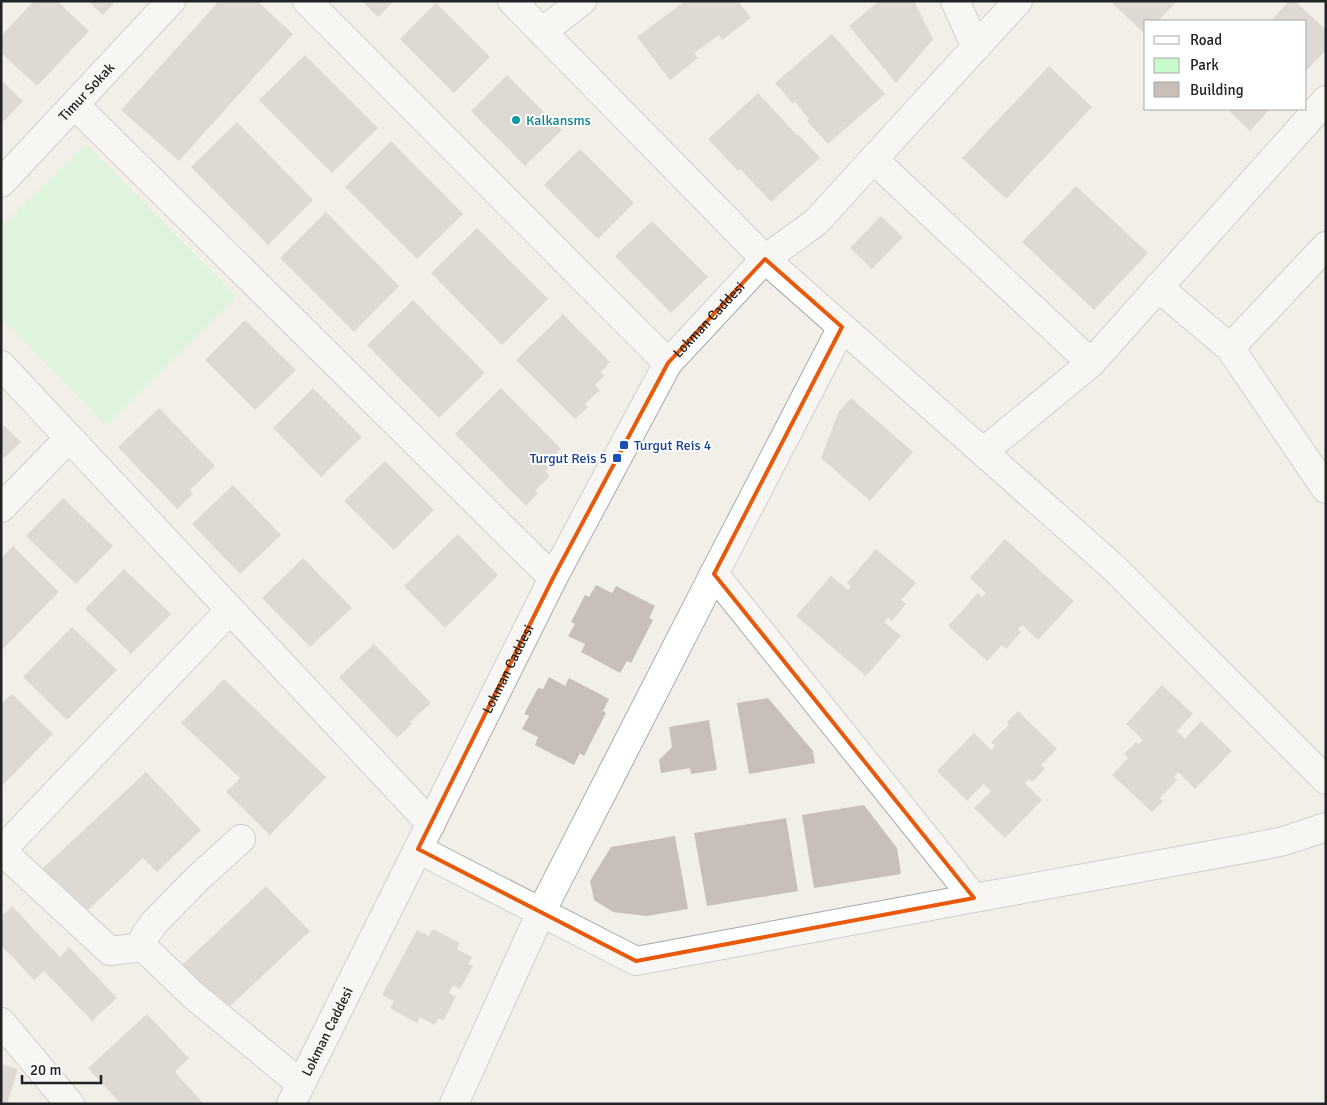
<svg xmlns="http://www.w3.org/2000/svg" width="1327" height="1105" viewBox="0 0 1327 1105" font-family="Signika,sans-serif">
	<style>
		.park { fill: #c8facc }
		.building { fill: #c7bfb8 }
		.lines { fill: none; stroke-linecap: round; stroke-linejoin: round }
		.minor-casing { stroke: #a9a9a9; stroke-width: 30 }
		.minor { stroke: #fff; stroke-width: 28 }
		.marked { fill: none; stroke: #e8590c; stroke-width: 4; stroke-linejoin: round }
		.culture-dot { fill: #0f9aa8; stroke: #fff; stroke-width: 2 }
		.transit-dot { fill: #1a4fb4; stroke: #fff; stroke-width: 2 }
		.labels { text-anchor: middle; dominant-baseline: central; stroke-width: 4; stroke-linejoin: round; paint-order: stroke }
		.street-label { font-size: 14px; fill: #222; stroke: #fff }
		.culture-label { font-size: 14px; fill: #0d838f; stroke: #fff; text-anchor: start }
		.transit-label { font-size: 14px; fill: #164399; stroke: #fff; text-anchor: start }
	</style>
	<rect width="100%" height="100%" fill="#f2efe9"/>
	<!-- park -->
	<path class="park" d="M86 144 236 297 106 425 1 318V227Z"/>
	<!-- building -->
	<path class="building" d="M34 1H57L89 31 37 86 1 53V36Z
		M88 1H116L103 15Z
		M219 1H257L293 34 179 161 121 110Z
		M362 1H394L378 17Z
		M685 1H738L751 18 722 40 719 35 694 53 698 58 670 80 637 37Z
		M879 1H914L933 39 896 83 849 26Z
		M1110 1H1177L1158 21H1146V35Z
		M1289 1H1295L1326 30V50L1306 71V21H1271Z
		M436 3 490 57 454 93 400 39Z
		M832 34 885 94 828 144 807 121 809 119 795 102 793 104 775 83Z
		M305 55 378 128 332 173 259 100Z
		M1049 66 1092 107 1006 199 962 158Z
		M507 75 562 130 525 166 471 111Z
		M1 80 23 101 1 124Z
		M758 93 797 135 798 134 820 158 771 202 740 169 738 171 708 139Z
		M1227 109H1270L1250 131Z
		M237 122 313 200 268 245 191 167Z
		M391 141 463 214 417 259 345 187Z
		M580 149 634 203 598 239 544 185Z
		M1076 186 1148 253 1094 310 1022 242Z
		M326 212 399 286 354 332 280 258Z
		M881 216 903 237 872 269 850 248Z
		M652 221 708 277 671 313 615 256Z
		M477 228 548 299 502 345 431 273Z
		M413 300 485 373 439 418 367 345Z
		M563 314 610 362 601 372 604 376 595 385 600 390 585 404 588 407 575 419 516 360Z
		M245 320 296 370 255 410 205 360Z
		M313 388 362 437 321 477 273 428Z
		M501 388 561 449 551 458 555 462 545 471 550 476 535 491 538 493 526 506 455 434Z
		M851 398 913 452 870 501 821 458 838 413Z
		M159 408 215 466 190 490 193 494 177 509 118 447Z
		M1 423 21 442 1 461Z
		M385 461 434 510 394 550 344 501Z
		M233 485 281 535 240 574 192 524Z
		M63 498 113 546 76 584 26 536Z
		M458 534 498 575 445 628 404 586Z
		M1005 539 1074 601 1038 640 1022 625 1018 629 1021 632 1006 649 1002 645 987 661 948 626 978 593 982 597 986 593 970 578Z
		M13 546 59 592 1 651V559Z
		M876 549 916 583 901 600 906 604 892 621 888 618 884 622 901 636 866 676 796 616 831 576 848 590 851 586 847 583Z
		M303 558 352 608 310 647 262 598Z
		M124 569 171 614 131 654 85 609Z
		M596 585 612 593 616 586 655 606 649 618 653 620 631 663 627 661 620 673 581 652 585 644 568 636 575 624 571 622 585 595 589 597Z
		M72 627 117 670 67 720 23 677Z
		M374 644 431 703 410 722 412 724 397 738 339 677Z
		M549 677 565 686 569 678 609 699 603 711 606 713 584 756 580 753 574 765 535 745 538 737 522 729 529 716 524 714 538 688 543 689Z
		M224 679 326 777 270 835 226 792 240 778 181 723Z
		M1162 685 1193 714 1177 731 1185 739 1201 721 1232 751 1195 789 1178 772 1174 777 1177 780 1160 798 1163 801 1152 812 1112 775 1128 758 1124 754 1136 742 1139 744 1143 740 1126 724Z
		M12 694 53 734 1 787V704Z
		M768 698 813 751 815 763 749 774 737 703Z
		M1018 711 1057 749 1041 765 1045 769 1032 782 1029 779 1025 783 1042 800 1005 838 974 808 991 791 983 784 967 801 937 771 974 733 991 750 995 746 991 742 1009 725 1007 722Z
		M709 720 717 770 691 774 690 768 661 773 659 760 672 747 669 727Z
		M146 772 201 830 157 872 143 858 85 913 42 869Z
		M864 805 897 848 901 874 814 888 802 815Z
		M786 818 798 891 707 906 694 833Z
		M675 836 688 909 647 916 613 912 594 900 590 881 611 847Z
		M266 886 310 931 225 1011 182 965Z
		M12 906 60 957 69 947 117 998 92 1021 44 971 34 980 1 945V917Z
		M433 929 460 943 457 949 472 957 468 964 473 966 460 989 453 985 449 993 456 997 443 1021 438 1018 435 1025 420 1017 417 1023 390 1008 394 1001 382 995 417 930 429 936Z
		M147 1014 189 1058 175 1072 204 1104H121L88 1068Z
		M1 1064 18 1069 7 1104H1Z"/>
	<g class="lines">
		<defs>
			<g id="minor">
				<path d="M307 1 668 363"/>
				<path d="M512 1 765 259 1113 567 1326 780"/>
				<path d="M955 1 976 47"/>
				<path d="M542 32 582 1"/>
				<path d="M75 105 553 578"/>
				<path d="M873 159 1091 363"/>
				<path id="s1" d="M1 183 171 1"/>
				<path d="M1158 287 1230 348 1326 489"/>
				<path d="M1230 348 1326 246"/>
				<path d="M1 365 431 824"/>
				<path d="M983 452 1091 363 1326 100"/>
				<path d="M1 508 69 438"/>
				<path d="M714 574 974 898"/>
				<path d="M241 839 197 879 155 922 146 934 142 943 143 947 193 995 301 1084"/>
				<path d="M418 849 636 961 974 898 1244 849 1284 841 1326 827"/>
				<path d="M1 851 230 610"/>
				<path d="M2 851 110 951 143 947"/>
				<path d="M1 1022 70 1104"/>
				<path id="s2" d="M291 1104 553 578 668 363 765 259 816 222 1018 1"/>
				<path d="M454 1104 541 912 714 574 842 327"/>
			</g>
		</defs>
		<!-- minor casing -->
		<use href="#minor" class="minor-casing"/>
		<!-- minor -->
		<use href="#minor" class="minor"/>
	</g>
	<!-- marked area -->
	<path d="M0 0H1327V1105H0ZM765 259 842 327 714 574 974 898 636 961 418 849 553 578 668 363Z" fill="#f2efe9" fill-opacity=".55" fill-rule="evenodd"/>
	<path class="marked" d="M765 259 842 327 714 574 974 898 636 961 418 849 553 578 668 363Z"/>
	<!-- markers -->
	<circle class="culture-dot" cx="516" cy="120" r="5"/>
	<g class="transit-dot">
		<rect x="619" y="440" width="10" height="10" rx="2.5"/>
		<rect x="612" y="453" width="10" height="10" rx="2.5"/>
	</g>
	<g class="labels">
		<!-- street labels -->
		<g class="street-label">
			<text stroke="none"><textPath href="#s1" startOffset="125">Timur Sokak</textPath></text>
			<text stroke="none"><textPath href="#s2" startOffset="891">Lokman Caddesi</textPath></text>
			<text stroke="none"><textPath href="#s2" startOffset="486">Lokman Caddesi</textPath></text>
			<text stroke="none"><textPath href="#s2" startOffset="81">Lokman Caddesi</textPath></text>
		</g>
		<!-- culture labels -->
		<g class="culture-label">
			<text x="526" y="120">Kalkansms</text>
		</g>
		<!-- transit labels -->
		<g class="transit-label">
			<text x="634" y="445">Turgut Reis 4</text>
			<text x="607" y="458" text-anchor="end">Turgut Reis 5</text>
		</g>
	</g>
	<!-- border -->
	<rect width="1327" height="1105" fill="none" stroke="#222222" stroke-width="5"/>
	<!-- legend -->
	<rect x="1144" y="20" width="162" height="90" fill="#ffffff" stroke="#a7a7a7"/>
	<rect x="1154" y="36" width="25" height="8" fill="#ffffff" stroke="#a7a7a7"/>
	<text x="1190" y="45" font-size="15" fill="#222222">Road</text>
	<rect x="1154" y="58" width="25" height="15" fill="#c8facc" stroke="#a7a7a7"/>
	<text x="1190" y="70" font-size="15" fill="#222222">Park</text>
	<rect x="1154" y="82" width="25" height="15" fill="#c7bfb8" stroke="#a7a7a7"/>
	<text x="1190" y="95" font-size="15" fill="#222222">Building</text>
	<!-- scale -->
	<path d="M22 1075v8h79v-8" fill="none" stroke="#222222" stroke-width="2.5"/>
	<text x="30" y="1075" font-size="15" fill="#222222" stroke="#ffffff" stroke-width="4" paint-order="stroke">20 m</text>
</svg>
